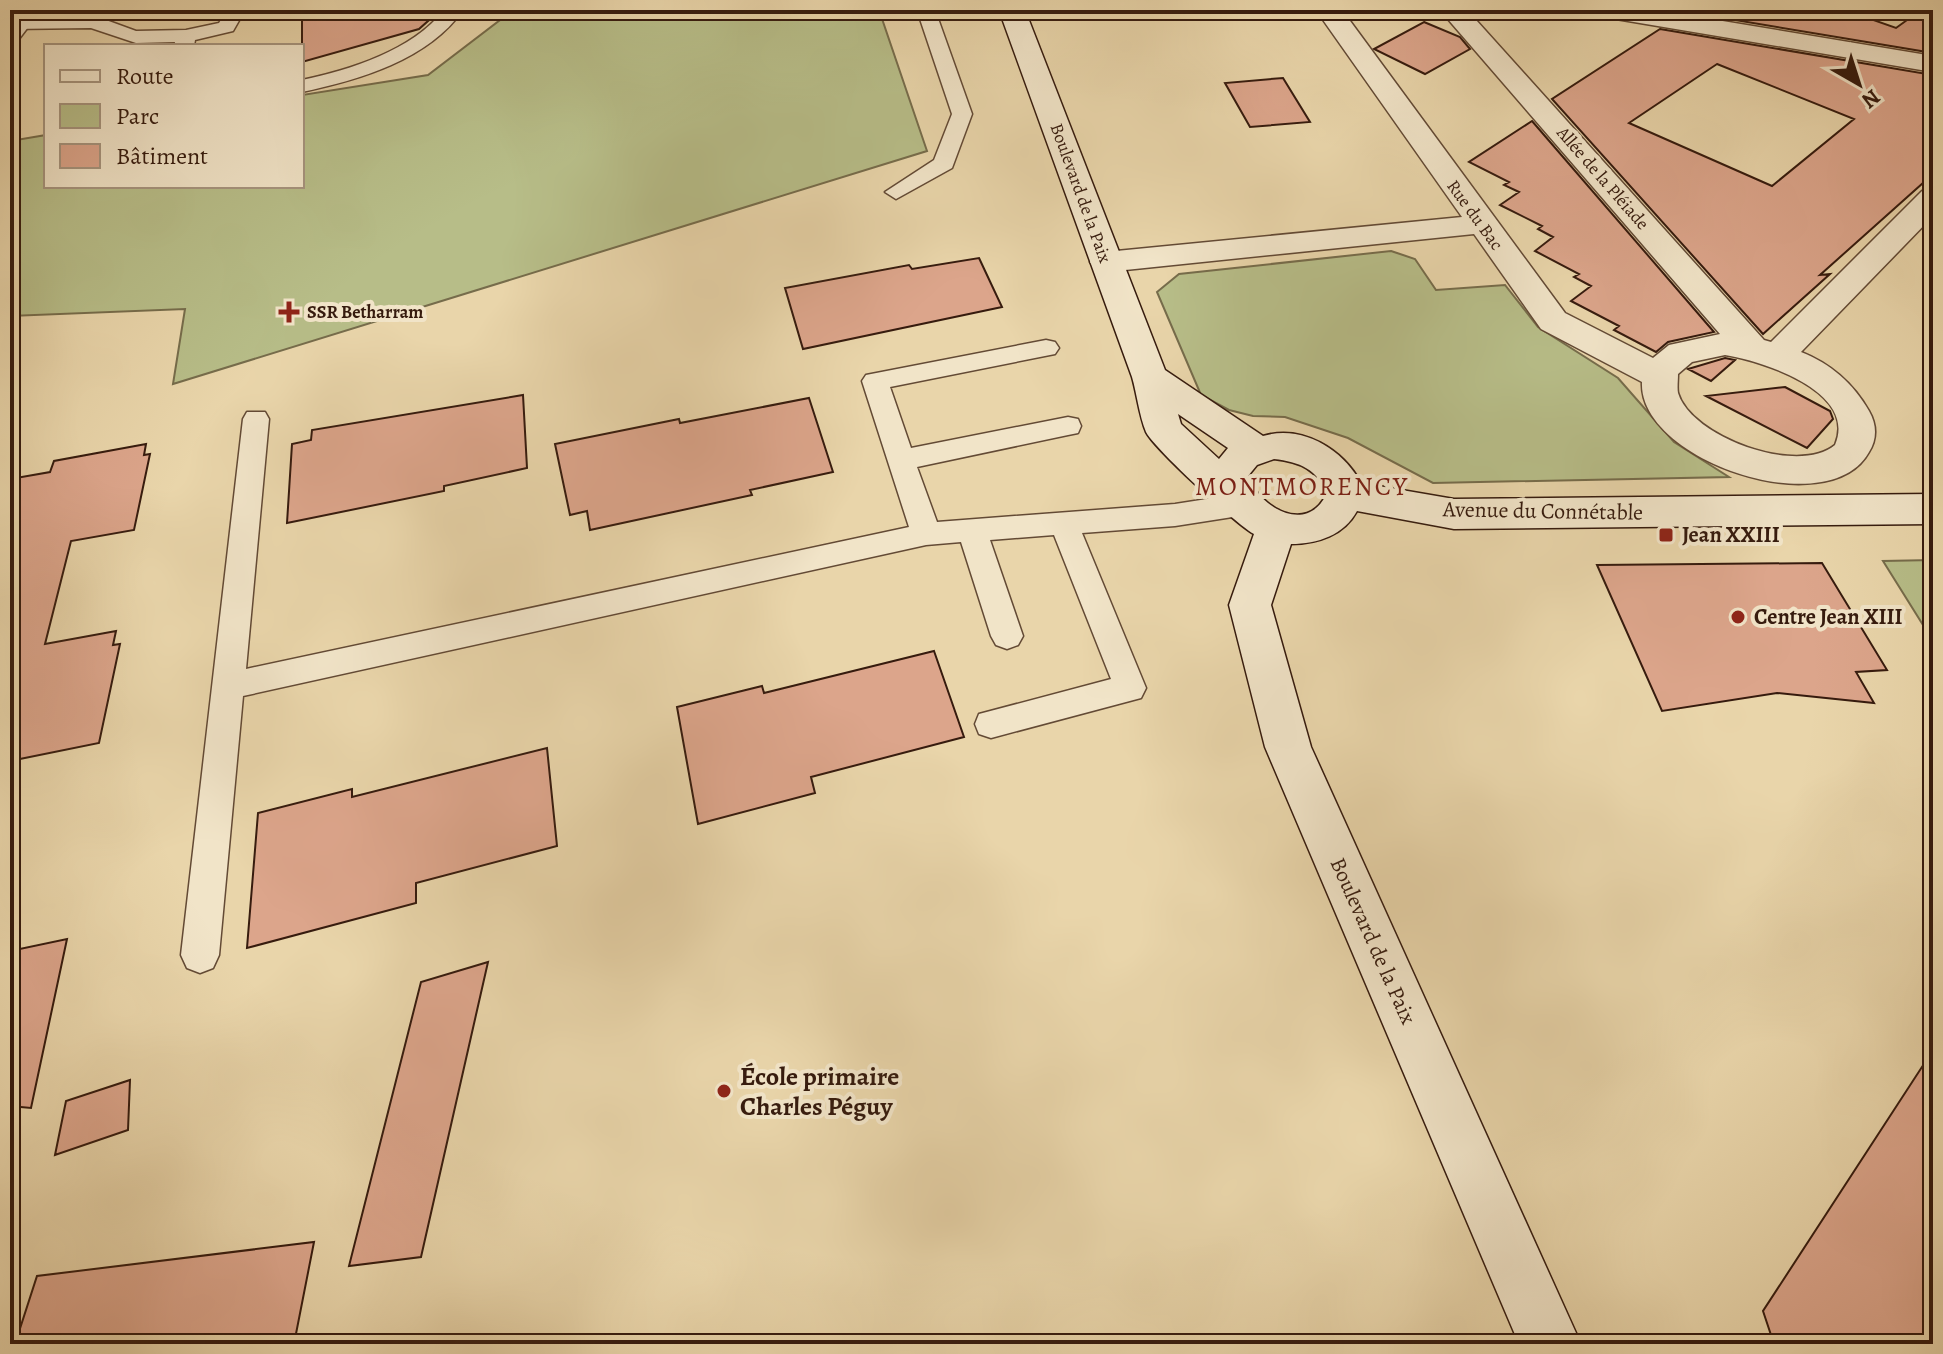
<svg xmlns="http://www.w3.org/2000/svg" width="1943" height="1354" viewBox="0 0 1943 1354" font-family="Alegreya,serif">
	<style>
		.green { fill: #b7bd88; stroke: #766c4b; stroke-width: 2 }
		.building { fill: #dca58b; stroke: #361b0e; stroke-width: 2; fill-rule: evenodd }
		.lines { fill: none; stroke-linecap: round; stroke-linejoin: round }
		.lane-casing { stroke: #634a35; stroke-width: 3 }
		.street-casing { stroke: #634a35; stroke-width: 3 }
		.secondary-casing { stroke: #361b0e; stroke-width: 3 }
		.lane { fill: #f1e4c8; fill-rule: evenodd }
		.street { fill: #f1e4c8; fill-rule: evenodd }
		.secondary { fill: #f1e4c8; fill-rule: evenodd }
		.poi-dot { fill: #8f2418; stroke: #f1e4c8; stroke-width: 3 }
		.labels { text-anchor: middle; dominant-baseline: central; stroke-width: 8; stroke-linejoin: round; paint-order: stroke }
		.far-street-label { font-size: 18px; fill: #361b0e; stroke: #f1e4c8 }
		.far-poi-label { font-size: 18px; font-weight: bold; fill: #361b0e; stroke: #f1e4c8; text-anchor: start }
		.street-label { font-size: 22px; fill: #361b0e; stroke: #f1e4c8 }
		.poi-label { font-size: 22px; font-weight: bold; fill: #361b0e; stroke: #f1e4c8; text-anchor: start }
		.quarter-label { font-size: 26px; letter-spacing: 2px; fill: #7a1f14; stroke: #f1e4c8 }
		.near-poi-label { font-size: 26px; font-weight: bold; fill: #361b0e; stroke: #f1e4c8; text-anchor: start }
	</style>
	<rect width="100%" height="100%" fill="#e9d5aa"/>
	<filter id="stains"><feTurbulence type="fractalNoise" baseFrequency=".0025" numOctaves="4"/><feColorMatrix values="0 0 0 0 .2 0 0 0 0 .09 0 0 0 0 .02 0 0 0 .5 -.17"/></filter>
	<radialGradient id="worn" r=".72"><stop offset=".6" stop-color="#630" stop-opacity="0"/><stop offset="1" stop-color="#630" stop-opacity=".3"/></radialGradient>
	<!-- green -->
	<path class="green" d="M525 10H879L927 151 173 384 185 309 10 316V141L46 135V186H302V95L428 75 508 14Z
		M1391 251 1415 259 1436 290 1505 285 1538 327 1618 378 1674 442 1729 477 1433 483 1348 438 1285 417 1253 416 1229 410 1201 395 1157 292 1179 274Z
		M1933 560V641L1883 561Z"/>
	<!-- building -->
	<path class="building" d="M302 10H437V13L419 29 302 62Z
		M1690 10H1845L1896 28 1921 10H1933V53L1687 12Z
		M1424 22 1460 37 1470 49 1425 74 1374 49Z
		M1660 29 1933 75V174L1820 275 1830 274 1763 334 1552 99ZM1717 64 1854 119 1772 186 1629 123Z
		M1283 78 1310 122 1250 127 1225 83Z
		M1532 121 1714 332 1668 342 1656 352 1614 330 1619 326 1571 301 1591 286 1574 277 1579 274 1535 251 1553 237 1538 229 1542 226 1500 205 1519 192 1504 185 1509 182 1469 162Z
		M979 258 1002 307 803 349 785 288 909 265 912 269Z
		M1725 358 1735 360 1711 381 1688 369Z
		M1785 387 1830 411 1833 419 1807 448 1706 396Z
		M523 395 527 468 444 486V491L287 523 292 444 311 440 312 430Z
		M809 398 833 472 750 490 752 495 590 530 587 511 570 515 555 444 679 419 680 423Z
		M146 444 144 455 150 454 134 530 71 541 45 644 116 631 113 645 120 644 99 743 10 761V479L50 472 54 461Z
		M1822 563 1887 670 1856 672 1874 703 1777 693 1662 711 1597 565Z
		M934 651 964 737 811 777 815 793 698 824 677 707 762 686 764 693Z
		M547 748 557 846 416 883V903L247 948 258 813 352 789V797Z
		M67 939 31 1108 10 1106V951Z
		M488 962 421 1257 349 1266 421 982Z
		M1933 1050V1344H1774L1763 1311Z
		M130 1080 128 1130 55 1155 66 1101Z
		M314 1242 294 1344H15L37 1276Z"/>
	<g class="lines">
		<defs>
			<path id="lane" d="M227 10H245L233 31 195 40 194 46H174L175 42 136 43 91 28 10 29V21L17 19 95 16 136 31 186 30 219 23Z
				M444 10H463C428 60 359 80 302 92V80C350 70 413 50 444 10Z
				M917 10H935L972 114 952 168 896 199 885 192 934 160 952 114Z
				M1046 340 1055 342 1059 348 1055 354 890 387 911 448 1068 417 1078 419 1081 426 1078 433 1068 435 917 467 937 522 1175 504 1239 494 1249 498 1253 505 1249 512 1239 516 1175 526 1082 533 1146 688 1141 698 991 738 979 734 975 724 979 714 1111 679 1054 535 990 540 1023 636 1018 645 1007 649 996 645 991 636 961 542 926 545 243 696 219 955 213 968 200 973 187 968 181 955 243 419 247 412H265L269 419 246 669 909 527 862 381 866 375Z"/>
			<path id="street" d="M15 10H41L19 39 10 41V16Z
				M1316 10H1342L1565 313 1653 358 1669 345 1720 334 1440 10H1467L1764 340 1771 342 1922 191 1933 189V216L1801 352C1831 364 1853 383 1869 411 1877 425 1877 439 1869 452 1829 525 1638 460 1642 382L1541 329 1474 234 1106 272 1095 269 1090 262 1095 255 1106 252 1462 217ZM1725 355C1762 361 1858 391 1835 445 1798 476 1691 437 1678 393 1677 388 1678 380 1678 374L1692 362Z
				M1597 10H1656L1933 56V72L1610 18Z"/>
			<path id="secondary" d="M999 10H1025L1165 370 1263 436C1303 424 1343 450 1361 483L1454 499 1933 494V524L1454 529 1357 511C1344 535 1318 544 1291 544L1271 605 1311 747 1581 1344H1519L1265 747 1229 605 1254 534C1238 526 1154 448 1146 432 1139 415 1137 394 1132 377ZM1178 414 1228 448 1219 459 1181 424ZM1274 459C1299 462 1319 469 1326 495 1306 535 1259 507 1248 476L1257 465Z"/>
		</defs>
		<!-- lane casing -->
		<use href="#lane" class="lane-casing"/>
		<!-- street casing -->
		<use href="#street" class="street-casing"/>
		<!-- secondary casing -->
		<use href="#secondary" class="secondary-casing"/>
		<!-- lane -->
		<use href="#lane" class="lane"/>
		<!-- street -->
		<use href="#street" class="street"/>
		<!-- secondary -->
		<use href="#secondary" class="secondary"/>
	</g>
	<!-- markers -->
	<g class="poi-dot">
		<path d="M285 300h8v8h8v8h-8v8h-8v-8h-8v-8h8z"/>
		<rect x="1658" y="527" width="16" height="16" rx="4"/>
		<circle cx="1738" cy="617" r="8"/>
		<circle cx="724" cy="1091" r="8"/>
	</g>
	<g class="labels">
		<!-- far-street labels -->
		<g class="far-street-label">
			<text transform="translate(1603 178) rotate(49)">Allée de la Pléiade</text>
			<text transform="translate(1081 193) rotate(70)">Boulevard de la Paix</text>
			<text transform="translate(1475 215) rotate(54)">Rue du Bac</text>
		</g>
		<!-- far-poi labels -->
		<g class="far-poi-label">
			<text x="307" y="312">SSR Betharram</text>
		</g>
		<!-- street labels -->
		<g class="street-label">
			<text transform="translate(1543 511) rotate(1)">Avenue du Connétable</text>
			<text transform="translate(1373 941) rotate(66)">Boulevard de la Paix</text>
		</g>
		<!-- poi labels -->
		<g class="poi-label">
			<text x="1682" y="535">Jean XXIII</text>
			<text x="1754" y="617">Centre Jean XIII</text>
		</g>
		<!-- quarter labels -->
		<g class="quarter-label">
			<text x="1302" y="486">MONTMORENCY</text>
		</g>
		<!-- near-poi labels -->
		<g class="near-poi-label">
			<text x="740" y="1076">École primaire<tspan x="740" dy="30">Charles Péguy</tspan></text>
		</g>
	</g>
	<!-- margin -->
	<rect width="1943" height="1354" fill="none" stroke="#e9d5aa" stroke-width="40"/>
	<rect x="12" y="12" width="1919" height="1330" fill="none" stroke="#361b0e" stroke-width="4"/>
	<rect x="20" y="20" width="1903" height="1314" fill="none" stroke="#361b0e" stroke-width="2"/>
	<!-- legend -->
	<rect x="44" y="44" width="260" height="144" fill="#f1e4c8" stroke="#a6947e" stroke-width="2"/>
	<rect x="60" y="70" width="40" height="12" fill="#f1e4c8" stroke="#a6947e" stroke-width="2"/>
	<text x="116" y="84" font-size="24" fill="#361b0e">Route</text>
	<rect x="60" y="104" width="40" height="24" fill="#b7bd88" stroke="#a6947e" stroke-width="2"/>
	<text x="116" y="124" font-size="24" fill="#361b0e">Parc</text>
	<rect x="60" y="144" width="40" height="24" fill="#dca58b" stroke="#a6947e" stroke-width="2"/>
	<text x="116" y="164" font-size="24" fill="#361b0e">Bâtiment</text>
	<!-- north arrow -->
	<g transform="translate(1859 84) rotate(141)" stroke="#f1e4c8" stroke-width="6" paint-order="stroke">
	<path d="M0-6L14 30L0 20L-14 30Z" fill="#361b0e"/>
	<text y="-12" font-size="22" font-weight="bold" text-anchor="middle" fill="#361b0e">N</text>
	</g>
	<rect width="100%" height="100%" filter="url(#stains)"/>
	<rect width="100%" height="100%" fill="url(#worn)"/>
</svg>
